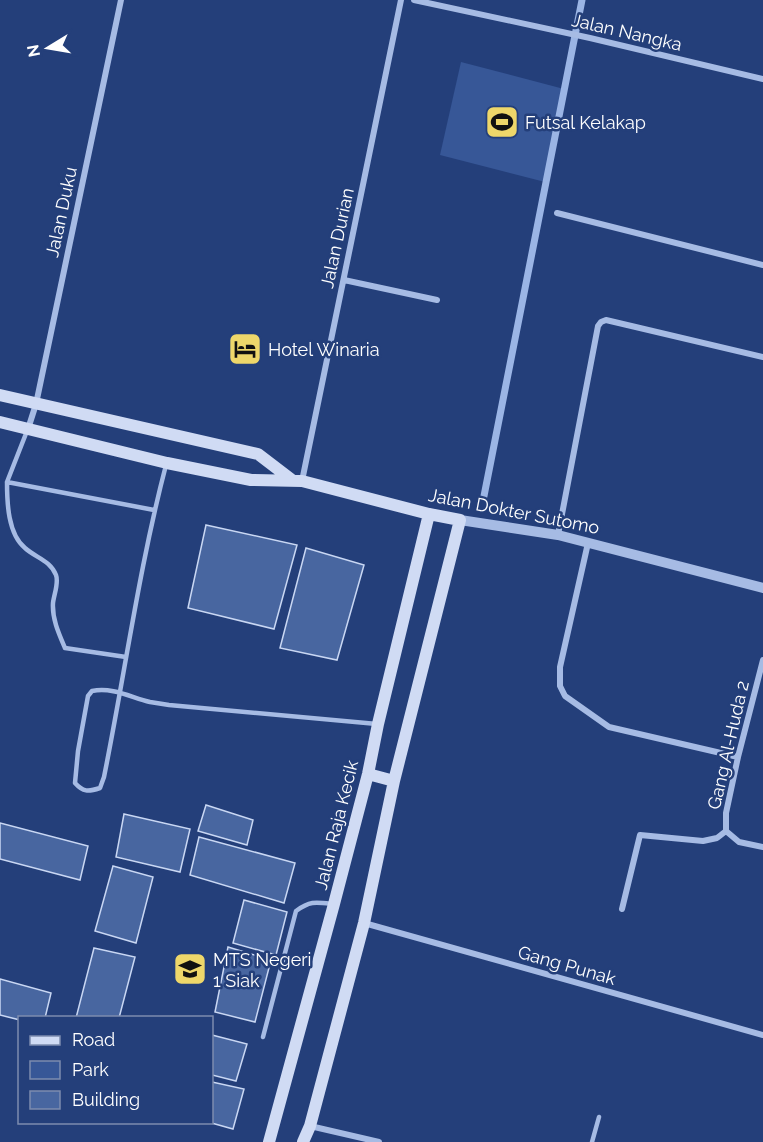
<svg xmlns="http://www.w3.org/2000/svg" width="763" height="1142" viewBox="0 0 763 1142" font-family="Raleway,sans-serif">
	<style>
		.green { fill: #375797 }
		.lines { fill: none; stroke-linecap: round; stroke-linejoin: round }
		.stream { stroke: #9bb5e5; stroke-width: 7 }
		.building { fill: #4866a0; stroke: #c9d7f3; stroke-width: 1.5 }
		.service { stroke: #a6bbe4; stroke-width: 4.5 }
		.minor { stroke: #a6bbe4; stroke-width: 6 }
		.tertiary { stroke: #a6bbe4; stroke-width: 10 }
		.secondary { stroke: #d0dbf4; stroke-width: 12 }
		.labels { text-anchor: middle; dominant-baseline: central; stroke-width: 5; stroke-linejoin: round; paint-order: stroke }
		.street-label { font-size: 18px; fill: #fff; stroke: #243f7a }
		.poi-label { font-size: 18px; fill: #fff; stroke: #243f7a; text-anchor: start }
	</style>
	<rect width="100%" height="100%" fill="#243f7a"/>
	<!-- green -->
	<path class="green" d="M461 62 564 89 545 182 440 155Z"/>
	<g class="lines">
		<!-- stream -->
		<path class="stream" d="M484 496 582 0"/>
	</g>
	<!-- building -->
	<path class="building" d="M206 525 297 545 274 629 188 608Z
		M306 548 364 565 337 660 280 648Z
		M206 805 253 820 247 845 198 831Z
		M124 814 190 829 180 872 116 857Z
		M0 823 88 846 80 880 0 859Z
		M199 837 295 863 284 903 190 875Z
		M113 866 153 877 136 943 95 931Z
		M244 900 287 912 276 955 233 943Z
		M228 947 271 960 255 1022 215 1012Z
		M94 948 135 957 119 1018H76Z
		M0 979 51 993 45 1018H20V1020L0 1015Z
		M212 1035 247 1044 236 1081 212 1075Z
		M212 1082 244 1089 233 1129 208 1122H212Z"/>
	<g class="lines">
		<!-- service -->
		<path class="service" d="M27 431 7 482 154 510
			M166 465C139 568 125 673 104 777L100 788C88 792 83 792 75 783L78 751 88 696 92 691C113 687 130 697 150 702 156 703 163 704 169 705L377 724
			M7 482C7 503 8 534 25 548 36 558 50 560 56 575 59 583 54 594 53 603 52 619 59 634 65 648L126 657
			M263 1037 296 911C310 901 315 902 332 904
			M592 1142 599 1117"/>
		<!-- minor -->
		<path class="minor" d="M414 0 590 38 763 79
			M557 213 763 265
			M344 280 437 300
			M28 429 36 404 121 0
			M302 481 401 0
			M558 535 598 326 601 322 606 320 763 357
			M588 543 560 667V686L565 696 609 727 738 757
			M763 660 738 757 726 813V831L739 842 763 847
			M622 909 640 835 703 841 717 838 726 831
			M364 923 763 1035
			M310 1126 379 1142"/>
		<!-- tertiary -->
		<path class="tertiary" d="M460 520 558 535 763 588"/>
		<!-- secondary -->
		<path class="secondary" d="M0 395 258 454 292 480
			M0 422 167 463 251 480 302 481 429 514 460 520 394 781 364 923 310 1126 303 1142
			M368 774 394 781
			M269 1142 334 904 368 774 378 724 429 514"/>
	</g>
	<!-- icons -->
	<defs>
		<symbol id="stadium-square" viewBox="-11 -11 22 22"><rect x="-9" y="-9" width="18" height="18" rx="4" fill="#eed76a" stroke="#243f7a"/><path d="M0-5a6.5 5 0 1 0 0 10a6.5 5 0 1 0 0-10ZM-3.5-1.8h7v3.6h-7Z" fill="#111"/></symbol>
		<symbol id="hotel-square" viewBox="-11 -11 22 22"><rect x="-9" y="-9" width="18" height="18" rx="4" fill="#eed76a" stroke="#243f7a"/><path d="M-6-4.5h1.5V1H6V5H4.5V3h-9V5H-6ZM-4 0a1.8 1.8 0 1 1 3.6 0ZM.5 0V-2.5h3Q6-2.5 6 0Z" fill="#111"/></symbol>
		<symbol id="school-square" viewBox="-11 -11 22 22"><rect x="-9" y="-9" width="18" height="18" rx="4" fill="#eed76a" stroke="#243f7a"/><path d="M0-5L7-2L0 1L-7-2ZM-4 1L0 2.5L4 1V4Q0 6-4 4Z" fill="#111"/></symbol>
	</defs>
	<g fill-rule="evenodd">
		<use href="#stadium-square" x="483" y="103" width="38" height="38"/>
		<use href="#hotel-square" x="226" y="330" width="38" height="38"/>
		<use href="#school-square" x="171" y="950" width="38" height="38"/>
	</g>
	<g class="labels">
		<!-- street labels -->
		<g class="street-label">
			<text transform="translate(627 32) rotate(13)">Jalan Nangka</text>
			<text transform="translate(61 212) rotate(-78)">Jalan Duku</text>
			<text transform="translate(337 238) rotate(-78)">Jalan Durian</text>
			<text transform="translate(514 511) rotate(11)">Jalan Dokter Sutomo</text>
			<text transform="translate(728 745) rotate(-77)">Gang Al-Huda 2</text>
			<text transform="translate(336 825) rotate(-76)">Jalan Raja Kecik</text>
			<text transform="translate(567 965) rotate(16)">Gang Punak</text>
		</g>
		<!-- poi labels -->
		<g class="poi-label">
			<text x="525" y="122">Futsal Kelakap</text>
			<text x="268" y="349">Hotel Winaria</text>
			<text x="213" y="959">MTS Negeri<tspan x="213" dy="21">1 Siak</tspan></text>
		</g>
	</g>
	<!-- legend -->
	<rect x="18" y="1016" width="195" height="108" fill="#243f7a" stroke="#7c8caf" stroke-width="1.5"/>
	<rect x="30" y="1036" width="30" height="9" fill="#d0dbf4" stroke="#7c8caf" stroke-width="1.5"/>
	<text x="72" y="1046" font-size="18" fill="#ffffff">Road</text>
	<rect x="30" y="1061" width="30" height="18" fill="#375797" stroke="#7c8caf" stroke-width="1.5"/>
	<text x="72" y="1076" font-size="18" fill="#ffffff">Park</text>
	<rect x="30" y="1091" width="30" height="18" fill="#4866a0" stroke="#7c8caf" stroke-width="1.5"/>
	<text x="72" y="1106" font-size="18" fill="#ffffff">Building</text>
	<!-- north arrow -->
	<g transform="translate(48 48) rotate(259)" stroke="#243f7a" stroke-width="4.5" paint-order="stroke">
	<path d="M0-4.5L10 22L0 15L-10 22Z" fill="#ffffff"/>
	<text y="-9" font-size="16" font-weight="bold" text-anchor="middle" fill="#ffffff">N</text>
	</g>
</svg>
